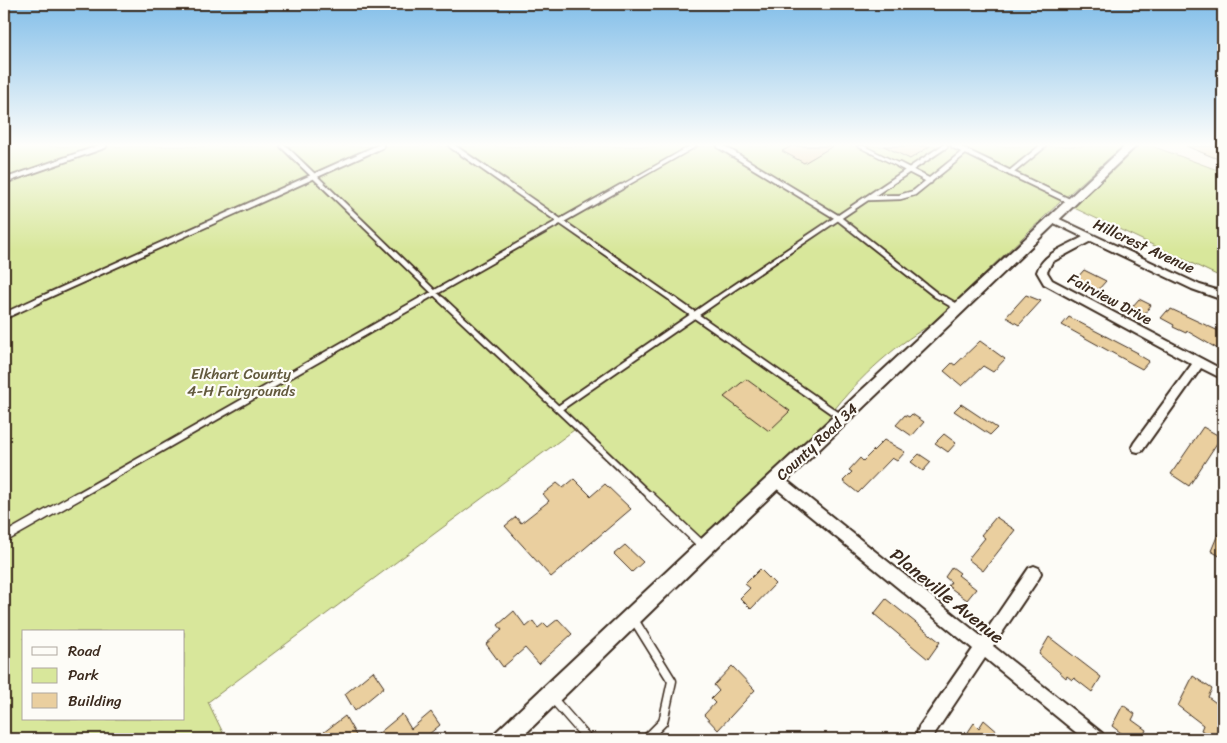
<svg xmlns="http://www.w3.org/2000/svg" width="1227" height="743" viewBox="0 0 1227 743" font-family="Sriracha,sans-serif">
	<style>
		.built { fill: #f7eedd }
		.green { fill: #d8e79b; stroke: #8a885c; fill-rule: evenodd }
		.building { fill: #eacf9f; stroke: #3b2a1e }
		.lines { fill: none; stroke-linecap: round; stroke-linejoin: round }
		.service-far2-casing { stroke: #3b2a1e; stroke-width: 8 }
		.service-far1-casing { stroke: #3b2a1e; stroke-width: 9 }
		.service-casing { stroke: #3b2a1e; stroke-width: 11 }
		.pedestrian-casing { stroke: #3b2a1e; stroke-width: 3 }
		.minor-casing { stroke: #3b2a1e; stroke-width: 4 }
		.tertiary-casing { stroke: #3b2a1e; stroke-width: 4 }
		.service-far2 { stroke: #fdfcf7; stroke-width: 4.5 }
		.service-far1 { stroke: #fdfcf7; stroke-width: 5.5 }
		.service { stroke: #fdfcf7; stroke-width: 8 }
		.pedestrian { fill: #fdfcf7; fill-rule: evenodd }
		.minor { fill: #fdfcf7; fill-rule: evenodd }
		.tertiary { fill: #fdfcf7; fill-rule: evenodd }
		.labels { text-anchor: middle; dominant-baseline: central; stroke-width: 4.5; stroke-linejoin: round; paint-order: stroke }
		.street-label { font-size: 15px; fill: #3b2a1e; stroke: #fdfcf7 }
		.park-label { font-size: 15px; fill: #62593d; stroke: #fdfcf7 }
		.near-street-label { font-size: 18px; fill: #3b2a1e; stroke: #fdfcf7 }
	</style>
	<rect width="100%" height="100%" fill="#fdfcf7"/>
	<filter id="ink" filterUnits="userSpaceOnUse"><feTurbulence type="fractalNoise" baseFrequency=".02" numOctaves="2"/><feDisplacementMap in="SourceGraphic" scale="10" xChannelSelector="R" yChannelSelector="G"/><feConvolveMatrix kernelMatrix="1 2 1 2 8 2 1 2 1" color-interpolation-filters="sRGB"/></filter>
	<g filter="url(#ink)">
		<!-- built -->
		<path class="built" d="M1152 146H1223V172Z"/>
		<!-- green -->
		<path class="green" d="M4 146H1123L1060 202 929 326C894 345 849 387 827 420L700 540 578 427 208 702 226 739H4ZM24 632H184V719H24Z
			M1137 146H1152L1223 172V278L1072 207 1076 205Z"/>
		<!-- building -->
		<path class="building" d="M792 146H833L804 163 782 151Z
			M884 146H930L910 159Z
			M1186 146H1223V161Z
			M1084 270 1106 281 1098 290 1077 281 1076 279Z
			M1026 295 1041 301 1019 325 1006 317Z
			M1139 299 1151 305 1145 313 1132 307Z
			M1171 309 1223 333V352L1187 331 1186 333 1173 327 1174 325 1161 318 1167 311 1169 312Z
			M1069 317 1138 353 1137 354 1149 361 1142 369 1107 350 1062 325Z
			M980 341 1005 359 993 372 983 366 962 386 944 371 952 363 955 365Z
			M746 379 790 411 769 431 724 397Z
			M961 404 997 428 990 435 954 411Z
			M912 414 924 422 912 436 896 425 905 415 909 417Z
			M1203 427 1221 437 1189 486 1171 474Z
			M944 434 956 443 948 452 935 443Z
			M884 440 905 452 897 461 892 458 858 493 843 481 852 472 849 470 860 458 863 461Z
			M919 454 931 462 923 471 911 462Z
			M574 479 591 496 605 484 631 509 551 577 505 526 516 517 521 523 549 501 543 494 557 483 563 488Z
			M996 517 1015 530 983 571 968 559 985 538 981 535Z
			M1223 522V558L1211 551Z
			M625 545 643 562 632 572 614 554Z
			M952 567 960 573 958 575 976 589 967 600 948 586 951 582 945 577Z
			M760 569 775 584 751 609 740 598 750 588 745 584Z
			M886 599 940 642 928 659 874 614Z
			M514 611 526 627 533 621 538 628 544 623 548 627 558 619 572 634 539 664 525 648 503 667 486 644 502 630 498 625Z
			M1049 637 1101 677 1092 692 1074 678 1072 680 1067 676 1066 678 1039 654Z
			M732 666 755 690 718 730 704 715 715 703 711 699 719 691 714 685Z
			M373 671 384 687 355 711 345 694Z
			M1193 676 1212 689 1208 697 1223 708V721L1215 739 1201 730 1203 725 1178 706Z
			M1123 705 1135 714 1132 720 1146 730 1142 739H1129L1112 726Z
			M431 712 440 725 423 739H372L402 714 411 729Z
			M345 716 358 739H315Z
			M984 720 1006 739H976L968 732 974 723 979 728Z"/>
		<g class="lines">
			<defs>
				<path id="service-far2" d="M283 146 443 301
					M452 146 675 301
					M720 146 837 217 936 295 947 301
					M954 146 1071 202
					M899 165 930 181
					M1010 173 1043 146
					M4 181 104 146
					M868 198 900 197 914 193 966 151
					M36 301 381 146
					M420 301 621 187
					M714 301 945 146"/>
				<path id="service-far1" d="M442 300 558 409
					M673 300 842 418
					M945 300 959 308
					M4 316 39 300
					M76 497 422 300
					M651 497 558 409 716 300"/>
				<path id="service" d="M650 496 703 546
					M4 538 78 496
					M633 618 672 681 663 722 646 739
					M553 699 588 739"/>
				<path id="pedestrian" d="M690 146H697L623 188H619L618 187Z
					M857 146H864L902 165 899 167Z"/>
				<path id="minor" d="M1053 216 1200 285 1223 292V300L1192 289 1091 241 1052 262 1047 272 1052 280 1223 370V379L1201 368 1142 451 1138 452 1134 451 1132 447 1134 443 1192 364 1044 284 1037 272C1043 253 1067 246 1083 237L1050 221V217Z
					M776 474 781 476 982 637 1029 568 1034 566 1039 568 1041 573 1039 578 993 646 1102 733 1104 739H1084L985 658 931 739H919L917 733 919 727 973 649 771 484 770 480 771 476Z"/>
				<path id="tertiary" d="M1125 146H1136L711 553 520 739H494L497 731 699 541Z"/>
			</defs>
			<!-- service-far2 casing -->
			<use href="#service-far2" class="service-far2-casing"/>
			<!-- service-far1 casing -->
			<use href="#service-far1" class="service-far1-casing"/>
			<!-- service casing -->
			<use href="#service" class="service-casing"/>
			<!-- pedestrian casing -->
			<use href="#pedestrian" class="pedestrian-casing"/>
			<!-- minor casing -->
			<use href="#minor" class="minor-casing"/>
			<!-- tertiary casing -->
			<use href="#tertiary" class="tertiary-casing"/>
			<!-- service-far2 -->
			<use href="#service-far2" class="service-far2"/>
			<!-- service-far1 -->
			<use href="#service-far1" class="service-far1"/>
			<!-- service -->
			<use href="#service" class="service"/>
			<!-- pedestrian -->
			<use href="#pedestrian" class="pedestrian"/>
			<!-- minor -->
			<use href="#minor" class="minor"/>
			<!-- tertiary -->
			<use href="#tertiary" class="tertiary"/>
		</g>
	</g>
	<!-- sky -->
	<linearGradient id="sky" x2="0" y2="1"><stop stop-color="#82bee9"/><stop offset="0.58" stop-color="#fefefb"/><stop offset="1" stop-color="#fefefb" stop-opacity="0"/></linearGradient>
	<rect width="1227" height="250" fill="url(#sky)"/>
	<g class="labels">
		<!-- street labels -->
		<g class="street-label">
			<text transform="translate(1144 246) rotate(25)">Hillcrest Avenue</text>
			<text transform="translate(1110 299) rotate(28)">Fairview Drive</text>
			<text transform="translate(817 442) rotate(-43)">County Road 34</text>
		</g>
		<!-- park labels -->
		<g class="park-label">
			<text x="241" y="374">Elkhart County<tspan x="241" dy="17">4-H Fairgrounds</tspan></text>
		</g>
		<!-- near-street labels -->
		<g class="near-street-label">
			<text transform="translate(947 596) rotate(39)">Planeville Avenue</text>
		</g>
	</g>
	<!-- margin -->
	<rect width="1227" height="743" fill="none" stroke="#fdfcf7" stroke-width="20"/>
	<rect x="10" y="10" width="1207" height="723" fill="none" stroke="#3b2a1e" stroke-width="2" filter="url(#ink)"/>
	<!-- legend -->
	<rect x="22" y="630" width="162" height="90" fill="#fdfcf7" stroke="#afa8a0"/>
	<rect x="32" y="647" width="25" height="8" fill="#fdfcf7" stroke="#afa8a0"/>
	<text x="68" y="656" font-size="15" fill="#3b2a1e">Road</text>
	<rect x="32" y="668" width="25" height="15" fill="#d8e79b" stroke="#afa8a0"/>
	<text x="68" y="680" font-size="15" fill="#3b2a1e">Park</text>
	<rect x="32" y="693" width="25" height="15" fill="#eacf9f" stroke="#afa8a0"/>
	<text x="68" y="706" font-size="15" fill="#3b2a1e">Building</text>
</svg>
